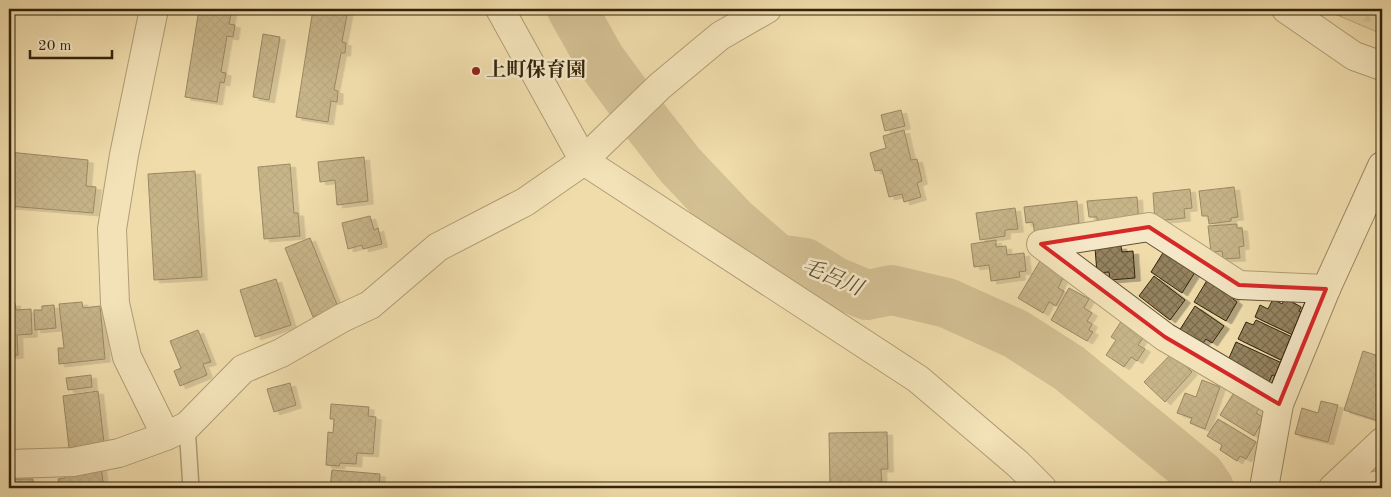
<svg xmlns="http://www.w3.org/2000/svg" width="1391" height="497" viewBox="0 0 1391 497" font-family="'Old Standard TT','Noto Serif JP',serif">
	<style>
		.forest { fill: url(#forest-firs); stroke: #82704e }
		.lines { fill: none; stroke-linecap: round; stroke-linejoin: round }
		.river { stroke: #b09d75; stroke-width: 50 }
		.building { fill: url(#building-cross-hatch); stroke: #33230c; filter: url(#shadow) }
		.lane-casing { stroke: #625134; stroke-width: 18 }
		.street-casing { stroke: #625134; stroke-width: 30 }
		.secondary-casing { stroke: #33230c; stroke-width: 30 }
		.lane { stroke: #f5e8c8; stroke-width: 15 }
		.street { stroke: #f5e8c8; stroke-width: 28 }
		.secondary { stroke: #f5e8c8; stroke-width: 28 }
		.marked { fill: none; stroke: #d62828; stroke-width: 4; stroke-linejoin: round }
		.poi-dot { fill: #8f2418; stroke: #f5e8c8; stroke-width: 2 }
		.labels { text-anchor: middle; dominant-baseline: central; stroke-width: 5; stroke-linejoin: round; paint-order: stroke }
		.poi-label { font-size: 20px; font-weight: bold; fill: #33230c; stroke: #f5e8c8; text-anchor: start }
		.water-label { font-size: 21px; font-style: italic; fill: #5f4e31; stroke: #f5e8c8 }
	</style>
	<defs>
		<pattern id="forest-firs" width="22" height="20" patternUnits="userSpaceOnUse" patternTransform="scale(1.25)"><rect width="22" height="20" fill="#d0bd90"/><path d="M5 1l3.5 6h-7zM16 11l3.5 6h-7z" fill="#b3a27b"/></pattern>
		<pattern id="building-cross-hatch" width="8" height="8" patternUnits="userSpaceOnUse" patternTransform="scale(1.25)"><rect width="8" height="8" fill="#95835f"/><path d="M0 0l8 8M0 8l8-8" fill="none" stroke="#7a6b4d"/></pattern>
		<filter id="shadow"><feDropShadow dx="5.5" dy="3" stdDeviation="0" flood-color="#0004"/></filter>
	</defs>
	<rect width="100%" height="100%" fill="#f0dcab"/>
	<filter id="stains"><feTurbulence type="fractalNoise" baseFrequency=".004" numOctaves="4"/><feColorMatrix values="0 0 0 0 .2 0 0 0 0 .09 0 0 0 0 .02 0 0 0 .5 -.17"/></filter>
	<radialGradient id="worn" r=".72"><stop offset=".6" stop-color="#630" stop-opacity="0"/><stop offset="1" stop-color="#630" stop-opacity=".3"/></radialGradient>
	<!-- forest -->
	<path class="forest" d="M1330 9H1382V34L1330 12Z"/>
	<g class="lines">
		<!-- river -->
		<path class="river" d="M572 9 600 59 644 119 680 165 733 221 777 259 805 263 835 282 867 295 892 290 947 303 1016 334 1069 368 1200 475 1209 488"/>
	</g>
	<!-- building -->
	<path class="building" d="M199 9H232L229 24 235 25 233 37 227 36 221 72 226 73 224 83 220 82 217 102 185 97Z
		M313 9H348L342 42 346 43 345 53H341L334 90 338 91 337 102 331 101 328 122 296 117Z
		M263 34 280 37 269 100 253 97Z
		M901 110 905 126 885 131 881 115Z
		M904 130 911 160 917 159 922 181 917 183 921 197 904 202 902 194 889 197 882 170 875 171 870 153 886 148 883 136Z
		M9 152 88 160 86 186 96 187 93 213 9 206Z
		M364 157 368 201 337 205 335 180 320 182 318 162Z
		M290 164 294 213H298L300 236 264 239 258 167Z
		M195 171 202 277 154 280 148 174Z
		M1234 187 1238 217 1231 218V221L1209 224 1208 216H1202L1199 191Z
		M1190 189 1192 208 1184 209 1185 218 1155 221 1153 193Z
		M1137 197 1139 224 1098 228 1097 217H1089L1087 201Z
		M1077 201 1079 223 1068 225 1069 232 1035 236 1033 222 1026 223 1024 207Z
		M1015 208 1018 229 1005 230V236L980 240 976 213Z
		M370 216 374 230 378 228 382 244 363 249 362 245 348 249 342 223Z
		M1237 224V228H1242L1244 246 1239 247 1240 258 1223 259 1222 251 1211 252 1208 226Z
		M310 238 338 307 313 317 285 248Z
		M996 240V247L1006 246 1007 255 1024 253 1026 271 1019 272 1020 277 991 281 989 265 974 267 971 244Z
		M1121 246 1122 252 1133 251 1135 278 1110 280 1109 272 1097 273 1095 248Z
		M1166 248 1197 269 1182 293 1151 272Z
		M1040 261 1064 276 1058 288 1064 291 1056 306 1049 302 1043 313 1018 298Z
		M1154 276 1185 300 1170 320 1139 296Z
		M1209 277 1236 293 1233 299 1237 302 1226 321 1194 302Z
		M276 279 291 325 255 337 240 290Z
		M1069 288 1089 299 1084 308 1092 313 1087 321 1092 324 1089 330 1093 332 1087 341 1051 320Z
		M1285 298 1301 307 1299 311 1305 314 1295 336 1255 317 1260 305 1268 309 1273 299 1282 304Z
		M82 302 83 308 100 306 105 359 59 364 58 348H64L59 304Z
		M9 303H15L16 310 31 309 32 334 17 335 18 355 9 356Z
		M54 305 56 328 35 330 34 310H42V306Z
		M1195 306 1224 326 1212 343 1206 339 1201 346 1179 331Z
		M1122 320 1145 335 1138 345 1145 349 1137 361 1131 357 1124 367 1106 355 1116 340 1111 337Z
		M1256 320 1292 337 1288 346 1292 348 1285 362 1238 339 1246 322 1253 325Z
		M198 330 211 362 203 364 207 375 180 386 174 371 181 368 170 341Z
		M1236 342 1284 364 1278 378 1272 375 1268 385 1226 365Z
		M1363 351 1382 357V422L1344 410Z
		M1172 353 1192 372 1165 402 1144 382Z
		M91 375 92 387 68 390 66 378Z
		M1202 380 1220 387 1205 429 1190 423 1192 418 1177 413 1185 393 1196 397Z
		M290 383 296 405 274 412 267 389Z
		M98 391 104 443 69 448 63 396Z
		M1235 391 1261 406 1256 413 1264 418 1254 436 1220 415Z
		M1321 401 1338 405 1328 442 1295 434 1302 408 1318 413Z
		M331 404 369 407 368 416 376 417 373 454 357 453 356 464 340 463 339 466 326 465 328 432 333 433 334 419H330Z
		M1218 419 1256 442 1246 459 1240 456 1237 461 1220 450 1222 445 1207 436Z
		M887 432 888 469H881L882 488H830L829 433Z
		M101 468 104 488H49V486L59 485 58 479 65 478V474Z
		M332 470 380 474 379 488H330Z
		M9 479H33V488H9Z"/>
	<g class="lines">
		<defs>
			<path id="lane" d="M187 426 191 488"/>
			<path id="street" d="M154 9 124 155 112 229 115 303 127 357 166 436
				M500 9 584 161 918 379 1018 464 1042 488
				M1286 9 1354 56 1382 66
				M1279 404 1165 337 1041 244 1149 227 1239 285 1326 289
				M9 464 73 462 119 453 166 436 187 426 243 369 281 353 342 318 370 305 438 247 525 202 584 161 597 147 660 86 720 36 767 9
				M1333 488 1382 442
				M1366 488 1382 484"/>
			<path id="secondary" d="M1264 488 1279 404 1326 289 1382 166"/>
		</defs>
		<!-- lane casing -->
		<use href="#lane" class="lane-casing"/>
		<!-- street casing -->
		<use href="#street" class="street-casing"/>
		<!-- secondary casing -->
		<use href="#secondary" class="secondary-casing"/>
		<!-- lane -->
		<use href="#lane" class="lane"/>
		<!-- street -->
		<use href="#street" class="street"/>
		<!-- secondary -->
		<use href="#secondary" class="secondary"/>
	</g>
	<!-- marked area -->
	<path d="M0 0H1391V497H0ZM1149 227 1239 285 1326 289 1279 404 1165 337 1041 244Z" fill="#f0dcab" fill-opacity=".55" fill-rule="evenodd"/>
	<path class="marked" d="M1149 227 1239 285 1326 289 1279 404 1165 337 1041 244Z"/>
	<!-- markers -->
	<circle class="poi-dot" cx="476" cy="71" r="5"/>
	<g class="labels">
		<!-- poi labels -->
		<g class="poi-label">
			<text x="486" y="71">上町保育園</text>
		</g>
		<!-- water labels -->
		<g class="water-label">
			<text transform="translate(832 278) rotate(23)">毛呂川</text>
		</g>
	</g>
	<!-- margin -->
	<rect width="1391" height="497" fill="none" stroke="#f0dcab" stroke-width="30"/>
	<rect x="10" y="10" width="1371" height="477" fill="none" stroke="#33230c" stroke-width="2.5"/>
	<rect x="15" y="15" width="1361" height="467" fill="none" stroke="#33230c"/>
	<!-- scale -->
	<path d="M30 50v8h82v-8" fill="none" stroke="#33230c" stroke-width="2.5"/>
	<text x="38" y="50" font-size="15" fill="#33230c" stroke="#f5e8c8" stroke-width="4" paint-order="stroke">20 m</text>
	<rect width="100%" height="100%" filter="url(#stains)"/>
	<rect width="100%" height="100%" fill="url(#worn)"/>
</svg>
